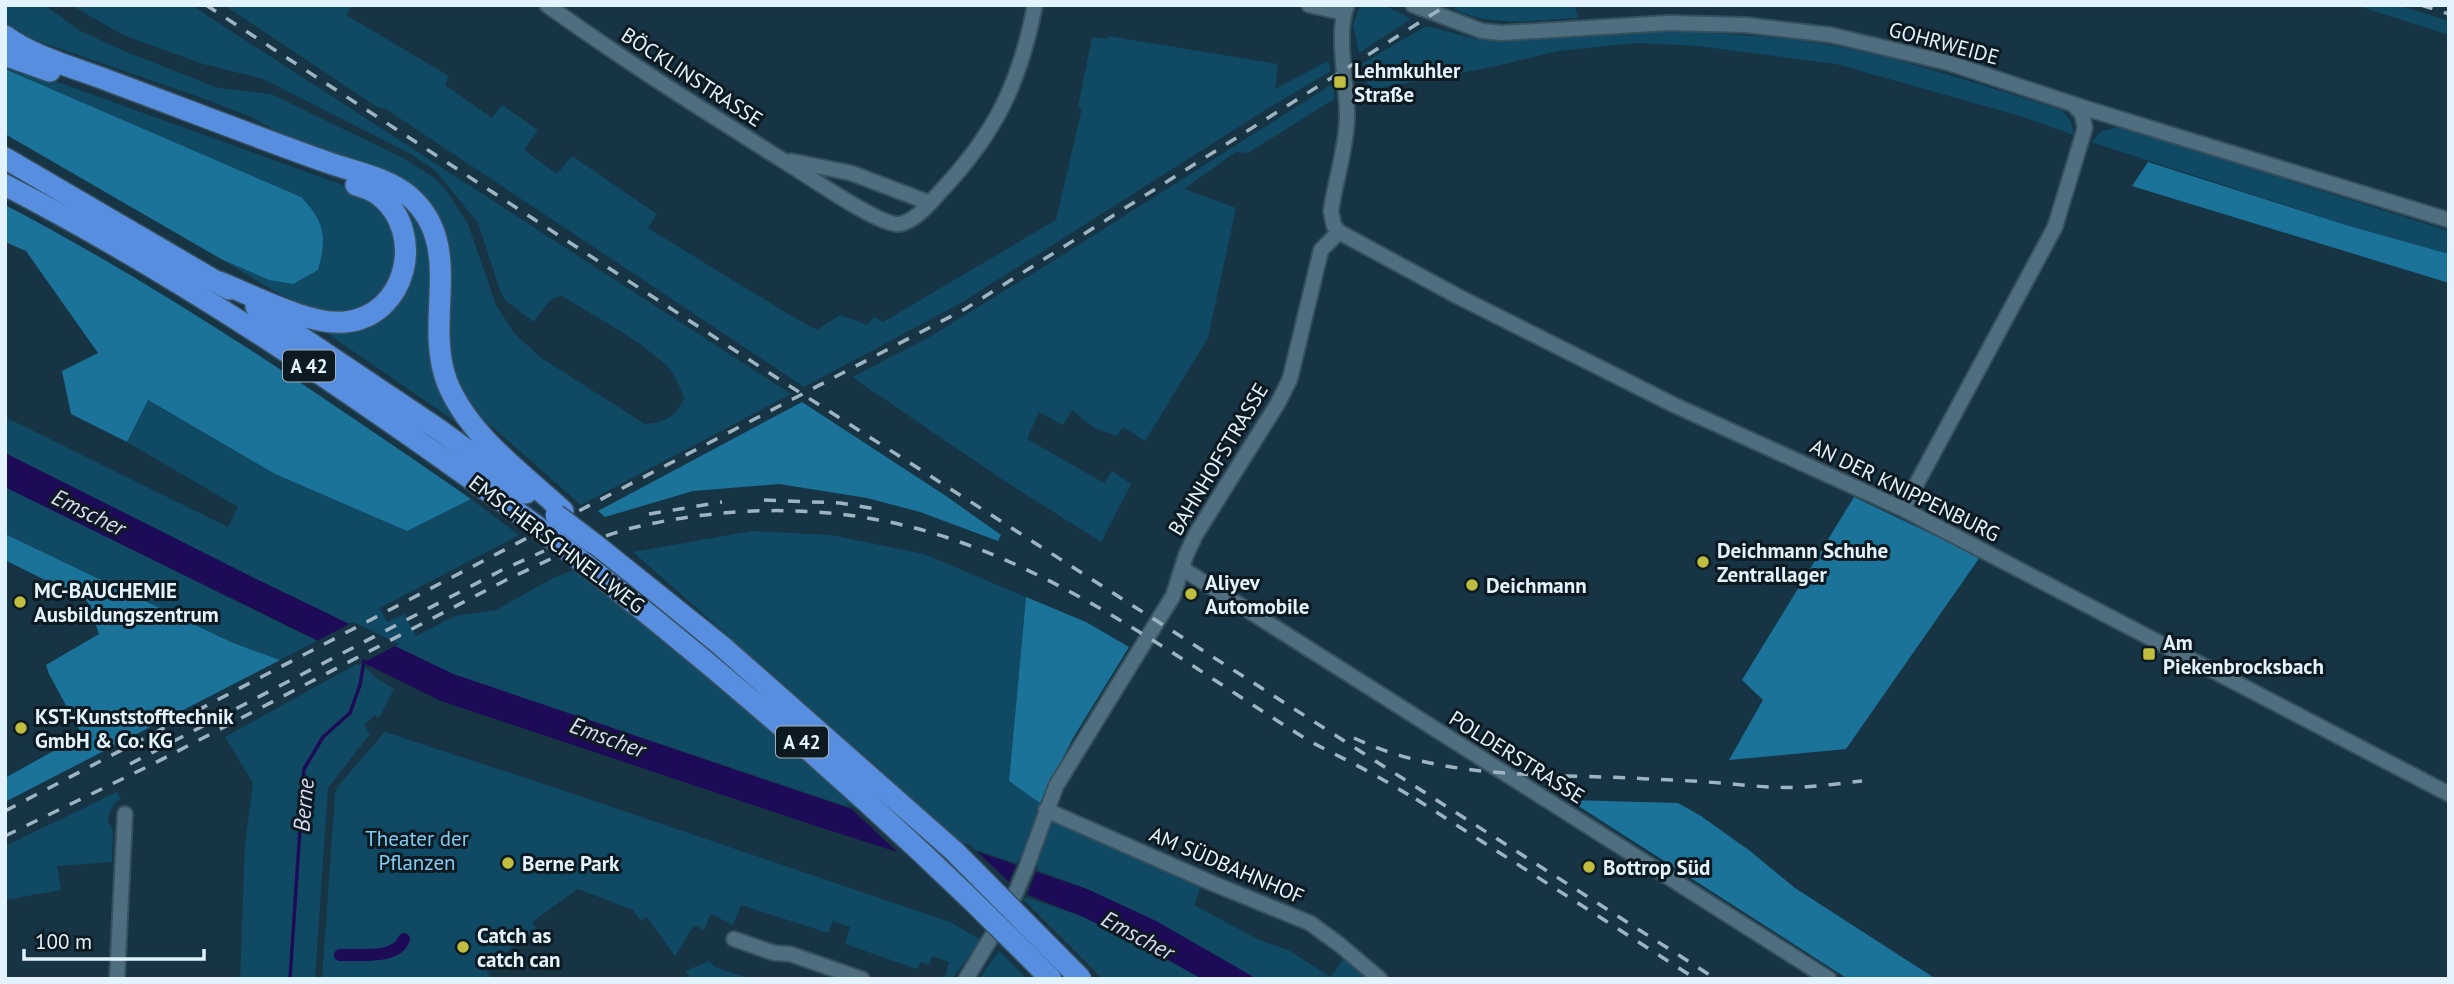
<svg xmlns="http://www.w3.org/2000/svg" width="2454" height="984" viewBox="0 0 2454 984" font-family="'PT Sans',sans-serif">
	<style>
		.green { fill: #0f4963 }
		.forest { fill: #1b739a }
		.water { fill: #1e0b57 }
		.pier { fill: #163444 }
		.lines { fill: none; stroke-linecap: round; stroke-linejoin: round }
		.stream { stroke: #1e0b57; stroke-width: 3.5 }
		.canal { stroke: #1e0b57; stroke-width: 12 }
		.minor-casing { stroke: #36505d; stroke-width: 18 }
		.highway-casing { stroke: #36505d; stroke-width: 24 }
		.minor { stroke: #4f6f80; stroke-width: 14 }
		.highway { stroke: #588edf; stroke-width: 21 }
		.rail { stroke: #9eb4c0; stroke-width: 3.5; stroke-dasharray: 12 12; stroke-linecap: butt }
		.highway-bridge-casing { stroke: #36505d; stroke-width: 24; stroke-linecap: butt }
		.highway-bridge { stroke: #588edf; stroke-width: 21 }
		.poi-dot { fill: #c0be40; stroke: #0e1a21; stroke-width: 2.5 }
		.labels { text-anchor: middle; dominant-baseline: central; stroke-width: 6; stroke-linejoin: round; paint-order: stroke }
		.shield { fill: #0e1a21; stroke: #a2b2bb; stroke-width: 2 }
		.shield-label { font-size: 19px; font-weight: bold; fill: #e2f3fd }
		.street-label { font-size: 21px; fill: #e2f3fd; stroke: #0e1a21 }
		.poi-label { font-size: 21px; font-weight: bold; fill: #e2f3fd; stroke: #0e1a21; text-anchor: start }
		.park-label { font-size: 21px; fill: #82cbf3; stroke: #0e1a21 }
		.water-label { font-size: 23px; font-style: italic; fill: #dadbf2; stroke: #0e1a21 }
	</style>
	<rect width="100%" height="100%" fill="#163444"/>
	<!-- green -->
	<path class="green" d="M5 5H45L78 30 124 51 218 88 271 94 403 158 433 177 446 190 468 224 496 305 514 333 540 357 645 424C666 422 675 418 684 398 680 387 675 374 666 365 638 339 594 316 562 296 549 296 541 313 534 322L506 301 501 293 478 223 436 171 409 153 263 79 203 64 123 35 71 5H191L791 394 581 505 481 417 461 387 448 350 449 241 439 218 422 195 398 176 289 138 251 117 205 99 32 39 5 23Z
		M224 5H352L346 15 449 76 445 85 492 118 502 105 538 130 524 150 557 174 572 156 657 214 648 228 783 311 817 330 840 315 868 325 874 317 883 322 1056 220 1082 108 1078 107 1092 37 1107 39 1108 36 1278 64 1275 89 1328 61 1331 71 1267 109 961 303 804 387 386 109 377 107Z
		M1361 5H1384L1411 19 1359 53 1353 24Z
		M1460 5H1575L1578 18C1534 20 1494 28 1453 9Z
		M2355 5H2397L2449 21V35Z
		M1426 26 1476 39 1505 42 1572 34 1662 29 1706 30 1712 33C1753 36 1794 38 1835 46 1912 61 1987 87 2062 110L2071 122 2074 135 2023 117 1836 64 1698 46 1635 43 1558 51 1492 67 1369 90 1362 64Z
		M5 63 365 193 400 233 389 291 360 311 323 313 279 294 221 259 269 280 301 197 5 69Z
		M1334 83V99L1248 153 1236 152 1184 189 1236 208 1208 338 1145 441 1123 427 1117 436 1094 428 1072 410 1063 425 1039 412 1027 439 1104 483 1112 471 1131 484 1101 542 1003 480 852 377 926 339 1053 261Z
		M2119 127 2449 231V254L2346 225 2091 142 2102 131Z
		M388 190 422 221 466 429 318 327H332L412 276C421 237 409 222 388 190Z
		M147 400 275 474 407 531 471 499 519 535 380 608 387 622 404 614 416 636 455 616 496 610 553 578 577 569 789 743 893 781 633 552 752 531 831 535 924 554 1026 597 1009 781 1040 803 1020 865 453 674 254 578 5 453V417L228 527 238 507 127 442Z
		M5 487 317 641 280 660 233 643 5 534Z
		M360 662 376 678 394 689 379 718 375 715 364 725 370 734 328 788 315 979H240L245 844 253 783 225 737Z
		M385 732 556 788 950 922 981 940 952 979H941L946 975 949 962 932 956 929 965 921 962 917 969 845 944 850 927 833 921 828 933 741 905 733 925 711 914 704 930 694 925 675 956 647 917 641 921 633 910 578 889 532 922 537 930 484 967 492 979H322L335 795 337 787Z
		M117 792 121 799 116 802 109 813 108 822 113 830 112 862 57 866 61 890 5 900V846Z
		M1052 820 1201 885 1194 905 1259 940 1288 950 1331 977 1345 957 1370 979H1257L1156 921 1087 889 1031 868Z
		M1019 895 1081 916 1138 943 1202 979H1103Z
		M999 951 1027 979H979Z
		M708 961 717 968 751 979H691L686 971Z"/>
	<!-- forest -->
	<path class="forest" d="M5 69 301 197C325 222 327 237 318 270L293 284 269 280 221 259 5 134Z
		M2148 162 2346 225 2449 254V283L2132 186Z
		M5 205C168 290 320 395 471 499L407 531 275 474 148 400 127 442 71 414 62 371 98 353 26 251 5 242Z
		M802 402 946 496 1001 535 998 541 920 512 867 498 779 484 693 491 605 517 598 511Z
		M1854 497 1980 557 1846 749 1729 760 1763 700 1742 680Z
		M5 534 233 643 280 660 5 802V778L82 735 49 674 46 665 99 634 87 601 5 560Z
		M1026 597 1086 622 1129 647 1073 738 1040 803 1009 781Z
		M1569 800 1678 803 1701 816 1750 851 1795 888 1936 979H1848Z"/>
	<!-- water -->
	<path class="water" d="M5 453 254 578 453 674 1087 889 1156 921 1257 979H1202L1138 943 1081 916 1008 887 825 829 441 701 5 487Z"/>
	<!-- pier -->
	<path class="pier" d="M353 622 399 644 359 665 313 643Z
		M846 804 970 845 1009 882 1018 860 1038 867 1026 898 904 858Z"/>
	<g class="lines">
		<!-- stream -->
		<path class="stream" d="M290 979 304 769 323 737 350 713 360 685 364 661"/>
		<!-- canal -->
		<path class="canal" d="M340 955C358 954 397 960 404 939"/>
		<defs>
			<path id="minor" d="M547 5C625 61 706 112 787 163 807 175 879 226 899 224 915 222 930 203 940 192 995 134 1020 83 1035 5
				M1309 5 1344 13
				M1347 5C1335 36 1348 85 1347 119 1346 150 1335 181 1331 211L1334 226 1339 232 1459 297 1674 405 1903 509 2449 794
				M1413 5 1482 31 1502 33 1669 23 1746 25 1831 35 1949 63 2088 109 2449 220
				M791 161 851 173 930 203
				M1903 509 2055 227 2085 128 2082 114 2073 104
				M1183 569 1829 979
				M1046 810 1214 884 1310 923 1340 945 1380 979
				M734 939 774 953 790 954 862 979
				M117 979 125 814
				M966 979 1009 908 1025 871 1056 786 1173 596 1186 555 1196 534 1278 403 1290 379 1321 250 1339 232"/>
			<path id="highway" d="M5 36C33 57 79 69 112 82 182 108 251 135 321 160 349 171 385 176 409 196 466 245 423 319 447 382 468 435 522 473 563 511
				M5 55 50 71
				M5 158 229 289
				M5 185C192 282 365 401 535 525
				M219 282C252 295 310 326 345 322 407 316 426 233 380 196 373 190 364 188 356 185
				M256 307 438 429 526 493
				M593 543 724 648"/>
		</defs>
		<!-- minor casing -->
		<use href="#minor" class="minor-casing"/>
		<!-- highway casing -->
		<use href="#highway" class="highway-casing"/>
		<!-- minor -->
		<use href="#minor" class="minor"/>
		<!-- highway -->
		<use href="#highway" class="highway"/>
		<!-- rail -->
		<path class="rail" d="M206 5 771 374 1716 979
			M2421 5 2449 14
			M764 500 840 503 882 510
			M649 514 722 502
			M1354 738C1440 779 1540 774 1633 778 1658 780 1683 780 1707 782 1739 784 1771 789 1804 787 1823 786 1843 783 1862 781
			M130 764 502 570 544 551
			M1416 799 1696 979
			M5 811 965 309 1447 5
			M5 836 153 764 506 580C545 562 591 538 632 528 740 502 855 504 960 542 1081 585 1187 664 1295 732 1318 747 1344 758 1369 772 1388 782 1405 793 1424 804"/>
		<defs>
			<path id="highway-bridge" d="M556 515 593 543
				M535 525C717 665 890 815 1051 979
				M724 648 954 851 1081 979"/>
		</defs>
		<!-- highway-bridge casing -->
		<use href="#highway-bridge" class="highway-bridge-casing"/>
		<!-- highway-bridge -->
		<use href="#highway-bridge" class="highway-bridge"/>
	</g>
	<!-- markers -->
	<g class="poi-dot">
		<rect x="1333" y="75" width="14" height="14" rx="3.5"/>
		<circle cx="1703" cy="562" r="7"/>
		<circle cx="1472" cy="585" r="7"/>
		<circle cx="1191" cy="594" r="7"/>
		<circle cx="20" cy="602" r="7"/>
		<rect x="2142" y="647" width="14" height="14" rx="3.5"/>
		<circle cx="21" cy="728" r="7"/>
		<circle cx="508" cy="863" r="7"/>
		<circle cx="1589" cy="867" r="7"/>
		<circle cx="463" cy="947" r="7"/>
	</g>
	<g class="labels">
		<!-- shield labels -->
		<g class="shield">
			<rect x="283" y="350.5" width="52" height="31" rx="5"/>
			<rect x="776" y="726.5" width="52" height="31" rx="5"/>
		</g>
		<g class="shield-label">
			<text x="309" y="366">A 42</text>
			<text x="802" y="742">A 42</text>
		</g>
		<!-- street labels -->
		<g class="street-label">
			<text transform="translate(1944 43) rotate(15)">GOHRWEIDE</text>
			<text transform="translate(692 77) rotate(33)">BÖCKLINSTRASSE</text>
			<text transform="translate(1218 459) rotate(-59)">BAHNHOFSTRASSE</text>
			<text transform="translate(1905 490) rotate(26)">AN DER KNIPPENBURG</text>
			<text transform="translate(557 544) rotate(37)">EMSCHERSCHNELLWEG</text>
			<text transform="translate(1517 757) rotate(32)">POLDERSTRASSE</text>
			<text transform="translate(1227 865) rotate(23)">AM SÜDBAHNHOF</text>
		</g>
		<!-- poi labels -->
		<g class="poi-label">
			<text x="1354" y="70">Lehmkuhler<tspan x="1354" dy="24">Straße</tspan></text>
			<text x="1717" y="550">Deichmann Schuhe<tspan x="1717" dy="24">Zentrallager</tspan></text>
			<text x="1205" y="582">Aliyev<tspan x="1205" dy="24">Automobile</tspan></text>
			<text x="1486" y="585">Deichmann</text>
			<text x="34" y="590">MC-BAUCHEMIE<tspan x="34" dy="24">Ausbildungszentrum</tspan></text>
			<text x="2163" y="642">Am<tspan x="2163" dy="24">Piekenbrocksbach</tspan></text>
			<text x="35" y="716">KST-Kunststofftechnik<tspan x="35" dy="24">GmbH &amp; Co. KG</tspan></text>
			<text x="522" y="863">Berne Park</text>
			<text x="1603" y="867">Bottrop Süd</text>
			<text x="477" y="935">Catch as<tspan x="477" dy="24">catch can</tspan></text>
		</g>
		<!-- park labels -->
		<g class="park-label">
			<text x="417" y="838">Theater der<tspan x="417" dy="24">Pflanzen</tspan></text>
		</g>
		<!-- water labels -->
		<g class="water-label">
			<text transform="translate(89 512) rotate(26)">Emscher</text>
			<text transform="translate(608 737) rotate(20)">Emscher</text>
			<text transform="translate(303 805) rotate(-85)">Berne</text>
			<text transform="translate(1138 935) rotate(28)">Emscher</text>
		</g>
	</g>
	<!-- border -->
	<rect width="2454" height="984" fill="none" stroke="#e2f3fd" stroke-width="14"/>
	<!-- scale -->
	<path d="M24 949v10h180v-10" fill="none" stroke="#e2f3fd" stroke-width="3.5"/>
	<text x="35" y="949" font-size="21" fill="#e2f3fd" stroke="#0e1a21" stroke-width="5" paint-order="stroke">100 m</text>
</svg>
